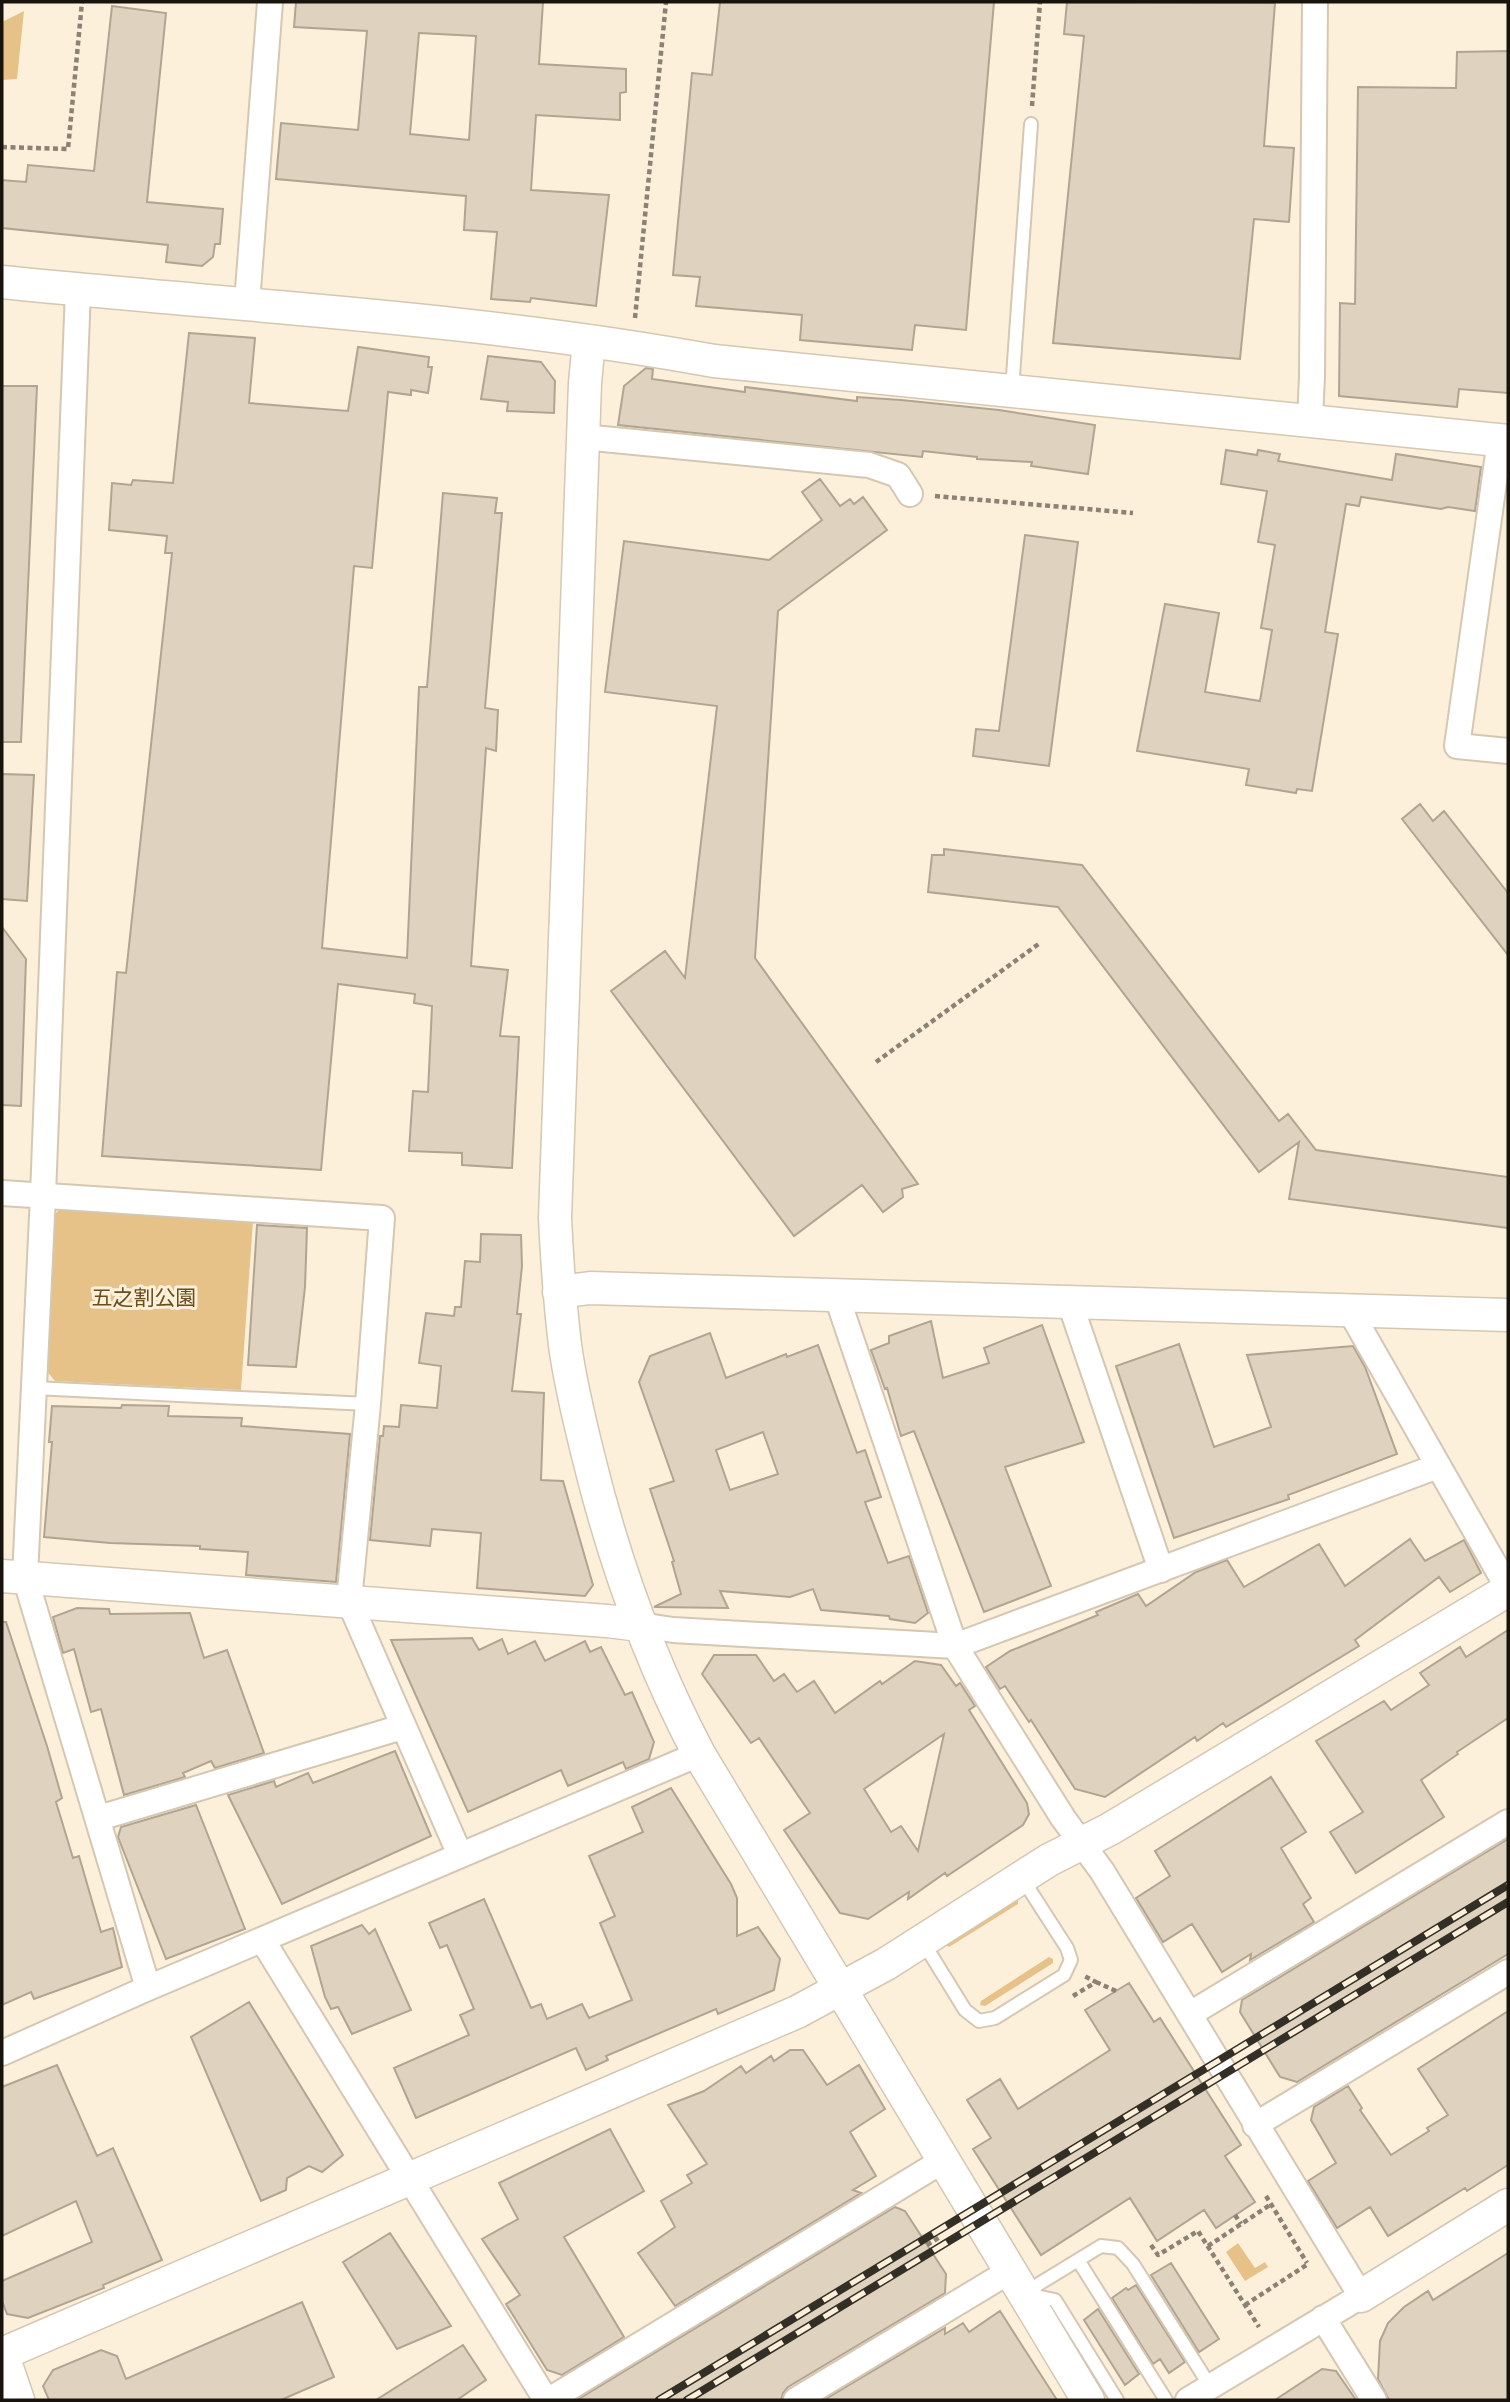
<svg xmlns="http://www.w3.org/2000/svg" width="1510" height="2402" viewBox="0 0 1510 2402" font-family="Overpass,'Noto Sans JP',sans-serif">
	<style>
		.green { fill: #e6c288 }
		.building { fill: #dfd2be; stroke: #b1a592; stroke-width: 2; fill-rule: evenodd }
		.lines { fill: none; stroke-linecap: round; stroke-linejoin: round }
		.service-casing { stroke: #d4c7b3; stroke-width: 16 }
		.minor-casing { stroke: #d4c7b3; stroke-width: 28 }
		.tertiary-casing { stroke: #d4c7b3; stroke-width: 35 }
		.path { stroke: #8b8274; stroke-width: 4.5; stroke-dasharray: 5 3.5; stroke-linecap: butt }
		.service { stroke: #fff; stroke-width: 12 }
		.minor { stroke: #fff; stroke-width: 24 }
		.tertiary { stroke: #fff; stroke-width: 32 }
		.rail-casing { stroke: #342f26; stroke-width: 8 }
		.rail { stroke: #fdf0db; stroke-width: 5; stroke-dasharray: 16; stroke-linecap: butt }
		.labels { text-anchor: middle; dominant-baseline: central; stroke-width: 6; stroke-linejoin: round; paint-order: stroke }
		.park-label { font-size: 21px; fill: #684d1d; stroke: #fdf0db }
	</style>
	<rect width="100%" height="100%" fill="#fdf0db"/>
	<!-- green -->
	<path class="green" d="M24 11 17 79 2 80V22Z
		M63 1207 253 1221 241 1390 55 1381 45 1369 51 1217Z
		M1018 1897V1904L949 1947 944 1944Z
		M1049 1957 1053 1959V1963L985 2006 980 2005 981 2001Z
		M1238 2243 1255 2268 1265 2262 1268 2267 1245 2281 1226 2252Z"/>
	<!-- building -->
	<path class="building" d="M296 2H543L539 64 626 69V92L620 93V120L536 115 531 190 609 195 596 306 531 298 530 302 491 299 497 232 464 230 466 196 276 179 281 123 358 130 367 31 294 27ZM419 33 476 36 469 140 410 134Z
		M720 2H994L966 330 915 325 912 350 800 340 802 315 696 306 700 277 673 275 692 73 712 75Z
		M1067 2 1275 3 1264 146 1294 148 1289 222 1254 219 1240 359 1053 343 1084 36 1064 34Z
		M112 6 166 13 147 202 223 209 220 244H215L213 257 202 266 166 262 168 245 2 228V180L26 182 28 165 94 171Z
		M1508 51V393L1459 389 1457 407 1339 396 1340 303 1355 304 1358 87 1456 88 1457 52Z
		M189 333 255 338 249 403 348 411 358 347 429 357 428 367H432L428 393 411 390V395L388 392 372 568 354 566 322 948 407 958 419 687H427L443 493 497 498 495 513H502L485 708 498 710 496 751 486 748 471 966 508 970 500 1036 519 1037 512 1168 462 1165V1153L409 1151 413 1091 428 1092 432 1006 414 1003 415 994 338 984 321 1170 102 1156 117 972 126 973 172 553H165L167 536 109 530 112 483 131 485 133 480 173 483Z
		M488 356 541 362 555 381 554 413 507 411 508 402 481 399Z
		M646 368 653 369 652 379 745 392V387L857 401V397L901 400 999 410 1095 425 1088 474 1031 466 1032 462 977 459V457L923 451 922 457 618 425 624 386Z
		M2 386H37L21 742H2Z
		M1226 450 1257 455 1258 450 1280 454 1278 461 1392 480 1396 454 1481 467 1475 511 1448 507 1441 509 1361 497 1359 506 1346 504 1325 632 1338 634 1312 791 1297 789 1296 793 1246 785 1249 769 1137 751 1165 604 1219 613 1205 692 1260 701 1272 630 1261 628 1275 545 1258 542 1267 491 1221 484Z
		M820 479 840 506 850 499 854 504 863 497 887 530 778 611 755 958 918 1184 902 1189 903 1197 883 1212 862 1185 794 1236 611 991 665 951 685 978 717 706 605 692 624 541 769 560 822 520 802 492Z
		M1025 535 1078 542 1049 766 973 756 976 729 999 731Z
		M2 774 34 775 27 901 2 899Z
		M1420 804 1433 821 1444 811 1508 893V955L1402 819Z
		M944 849 1082 865 1279 1121 1288 1114 1316 1150 1508 1177V1228L1289 1199 1299 1142 1259 1172 1058 907 928 892 932 855H944Z
		M2 927 26 959 21 1106 2 1105Z
		M257 1225 307 1228 305 1287 296 1367 248 1365Z
		M481 1234 521 1235 522 1266 517 1314H521L512 1391 544 1393 541 1480 563 1481 593 1585 585 1596 477 1588 481 1533 432 1529 430 1546 370 1540 380 1436H383L384 1426 399 1427 401 1405 437 1408 441 1366 419 1363 426 1313 454 1316 455 1307H461L465 1261 480 1262Z
		M931 1321 943 1378 989 1363 984 1348 1042 1325 1084 1442 1005 1467 1051 1586 984 1612 914 1431 901 1436 887 1388 885 1389 871 1350 889 1343V1336Z
		M710 1333 726 1378 786 1354 787 1357 818 1345 857 1453 865 1450 881 1497 865 1502 888 1563 909 1556 928 1613 915 1623 890 1619 889 1616 821 1610 813 1589 790 1597 720 1591 728 1608 654 1607 681 1594 672 1562 674 1561 650 1489 674 1481 639 1382 650 1356ZM763 1432 778 1474 730 1490 716 1450Z
		M1179 1344 1214 1447 1271 1427 1247 1355 1353 1346 1365 1367 1397 1454 1288 1495 1289 1499 1174 1538 1116 1366Z
		M122 1405 169 1406 168 1416 242 1418 241 1426 350 1434 336 1582 246 1575 248 1552 200 1549V1546L110 1543 44 1537 52 1442H49L52 1406 121 1408Z
		M1410 1539 1425 1561 1464 1540 1481 1573 1450 1592 1439 1577 1355 1640 1359 1646 1226 1727 1223 1723 1197 1741 1195 1737 1105 1797 1075 1789 1031 1720 1029 1722 1005 1686 1000 1689 986 1667 1010 1651 1098 1615 1096 1612 1138 1594 1146 1606 1196 1572 1227 1560 1244 1587 1319 1544 1345 1586Z
		M77 1608 109 1609 110 1614 190 1613 204 1658 227 1650 264 1753 215 1768 211 1761 183 1773 185 1777 124 1795 101 1709 91 1712 74 1649 63 1653 53 1617Z
		M2 1622H6L47 1746 62 1798 56 1802 73 1858 79 1856 101 1932 113 1928 122 1967 34 1999 31 1992 2 2005Z
		M1508 1630V1718L1457 1752 1458 1754 1421 1780 1444 1817 1356 1873 1330 1832 1363 1812 1316 1741 1384 1701 1391 1710 1429 1685 1420 1673 1460 1647 1466 1657Z
		M472 1638 479 1650 502 1639 508 1654 535 1641 545 1661 585 1641 590 1652 601 1647 625 1695 632 1692 654 1742 649 1759 626 1769 623 1762 568 1786 561 1770 468 1812 391 1640Z
		M714 1655H756L774 1681 784 1674 797 1692 814 1681 835 1713 880 1681 882 1684 915 1661 941 1665 956 1686 960 1683 975 1706 969 1710 1027 1803 1029 1814 1023 1825 947 1876 945 1873 908 1899 909 1892 868 1919 840 1913 784 1830 810 1813 759 1738 751 1743 702 1674ZM944 1734 918 1851 901 1826 891 1832 864 1789Z
		M395 1751 431 1836 282 1904 228 1795 274 1781 276 1787 308 1773 313 1783Z
		M1271 1777 1306 1832 1281 1848 1311 1898 1303 1904 1314 1922 1250 1960 1251 1954 1222 1972 1192 1924 1163 1942 1136 1898 1170 1876 1155 1851Z
		M671 1788 731 1884 737 1898V1936L758 1927 780 1959 774 1990 718 2014 716 2009 606 2056 608 2060 586 2070 576 2048 416 2118 394 2068 469 2035 460 2015 474 2009 447 1945 440 1948 429 1923 484 1899 531 2008 541 2004 547 2019 582 2004 589 2018 632 2000 600 1923 615 1916 589 1856 643 1832 632 1807Z
		M196 1805 245 1929 166 1959 118 1837 121 1827Z
		M1508 1839V1954L1297 2082 1280 2077 1240 2012 1242 2000Z
		M362 1925 369 1934 375 1929 411 2010 352 2034 338 2007 331 2009 325 1997 311 1946Z
		M1129 1983 1154 2022 1160 2018 1241 2145 1225 2156 1255 2202 1216 2228 1204 2210 1157 2241 1130 2198 1041 2255 973 2149 991 2138 967 2100 1000 2079 1018 2109 1110 2050 1085 2010Z
		M249 2002 343 2155 322 2172 309 2166 287 2178 286 2190 261 2201 191 2037Z
		M1508 2011V2165L1467 2191 1465 2188 1388 2236 1370 2207 1337 2228 1308 2181 1336 2163 1311 2120 1314 2107 1348 2086 1362 2108 1360 2110 1391 2155 1429 2131 1427 2128 1448 2115 1418 2069Z
		M790 2050H803L827 2085 859 2065 885 2109 850 2132 876 2176 853 2190 861 2193 675 2306 638 2253 675 2227 661 2201 692 2183 687 2175 707 2164 668 2105 704 2091 741 2066 746 2073 771 2056 774 2061Z
		M57 2065 97 2156 113 2148 162 2260 103 2285 104 2288 28 2318 7 2314 2 2301V2281L92 2242 76 2201 2 2236V2087Z
		M610 2129 644 2191 564 2237 624 2337 562 2375 547 2370 506 2304 520 2295 482 2239 518 2219 499 2183Z
		M895 2207 905 2211 946 2274 945 2293 788 2387 783 2393 781 2400H577Z
		M390 2233 451 2326 397 2349 343 2262Z
		M1508 2253V2400H1389L1378 2379 1380 2341 1388 2323 1404 2307 1428 2291 1433 2300Z
		M1171 2263 1219 2339 1199 2352 1151 2275Z
		M1136 2285 1185 2362 1169 2373 1160 2359 1153 2364 1112 2298 1126 2288 1128 2290Z
		M302 2302 334 2377 281 2400H49L43 2386 53 2370 101 2350 117 2356 126 2379Z
		M1098 2309 1139 2374 1125 2385 1084 2320Z
		M1000 2311 1057 2400H824L945 2328V2334L963 2323 969 2332Z
		M463 2345 486 2380 457 2400H376Z
		M1322 2369 1336 2371 1356 2400H1275Z"/>
	<g class="lines">
		<defs>
			<path id="service" d="M1012 390 1031 124
				M34 1388 368 1404
				M923 1942 965 2010 979 2021 995 2018 1064 1975 1071 1960 1067 1948 1022 1878
				M1078 2260 1166 2400
				M1024 2293 1101 2246 1118 2248 1133 2264 1210 2386
				M1031 2295 1055 2300 1117 2400"/>
			<path id="minor" d="M78 290 43 1195 25 1577 148 1988
				M247 303 270 2
				M1310 420 1312 376 1315 2
				M583 437 869 465 898 475 910 494
				M1500 440 1457 746 1508 751
				M2 1193 382 1218 368 1404 349 1601 460 1855
				M837 1297 955 1646 1063 1818 1102 1871 1361 2296 1188 2400
				M1070 1303 1161 1570
				M1350 1311 1508 1588
				M640 1625 673 1630 955 1646 1438 1466
				M99 1818 402 1727
				M263 1941 546 2400
				M1190 2014 1508 1822
				M2 2053 148 1988 699 1754
				M1255 2125 1508 1972
				M1323 2318 1374 2400
				M549 2400 944 2160
				M796 2400 1010 2271"/>
			<path id="tertiary" d="M2 282C239 306 479 318 714 361L1508 441
				M589 341 585 383 555 1218C557 1260 560 1303 565 1345 570 1382 579 1419 588 1455 613 1558 649 1659 699 1754L1088 2400
				M559 1292 590 1288 1508 1315
				M2 1576 607 1621 640 1625
				M1361 2296 1508 2205
				M2 2353 18 2400
				M2 2354 797 2012 886 1964 1049 1860 1110 1829 1508 1590"/>
		</defs>
		<!-- service casing -->
		<use href="#service" class="service-casing"/>
		<!-- minor casing -->
		<use href="#minor" class="minor-casing"/>
		<!-- tertiary casing -->
		<use href="#tertiary" class="tertiary-casing"/>
		<!-- path -->
		<path class="path" d="M1032 106 1040 2
			M2 147 68 149 82 2
			M635 318 666 2
			M935 496 1133 513
			M876 1062 1040 943
			M1096 1982 1116 1991
			M1073 1996 1096 1982 1084 1976
			M1266 2196 1307 2263
			M1235 2215 1241 2224
			M927 2245 940 2237
			M1151 2245 1158 2255 1198 2231 1259 2327
			M1208 2246 1270 2205
			M1245 2305 1308 2264"/>
		<!-- service -->
		<use href="#service" class="service"/>
		<!-- minor -->
		<use href="#minor" class="minor"/>
		<!-- tertiary -->
		<use href="#tertiary" class="tertiary"/>
		<defs>
			<path id="rail" d="M659 2400 1508 1885
				M687 2400 1508 1902"/>
		</defs>
		<!-- rail casing -->
		<use href="#rail" class="rail-casing"/>
		<!-- rail -->
		<use href="#rail" class="rail"/>
	</g>
	<g class="labels">
		<!-- park labels -->
		<g class="park-label">
			<text x="144" y="1299">五之割公園</text>
		</g>
	</g>
	<!-- border -->
	<rect width="1510" height="2402" fill="none" stroke="#18140d" stroke-width="7"/>
</svg>
